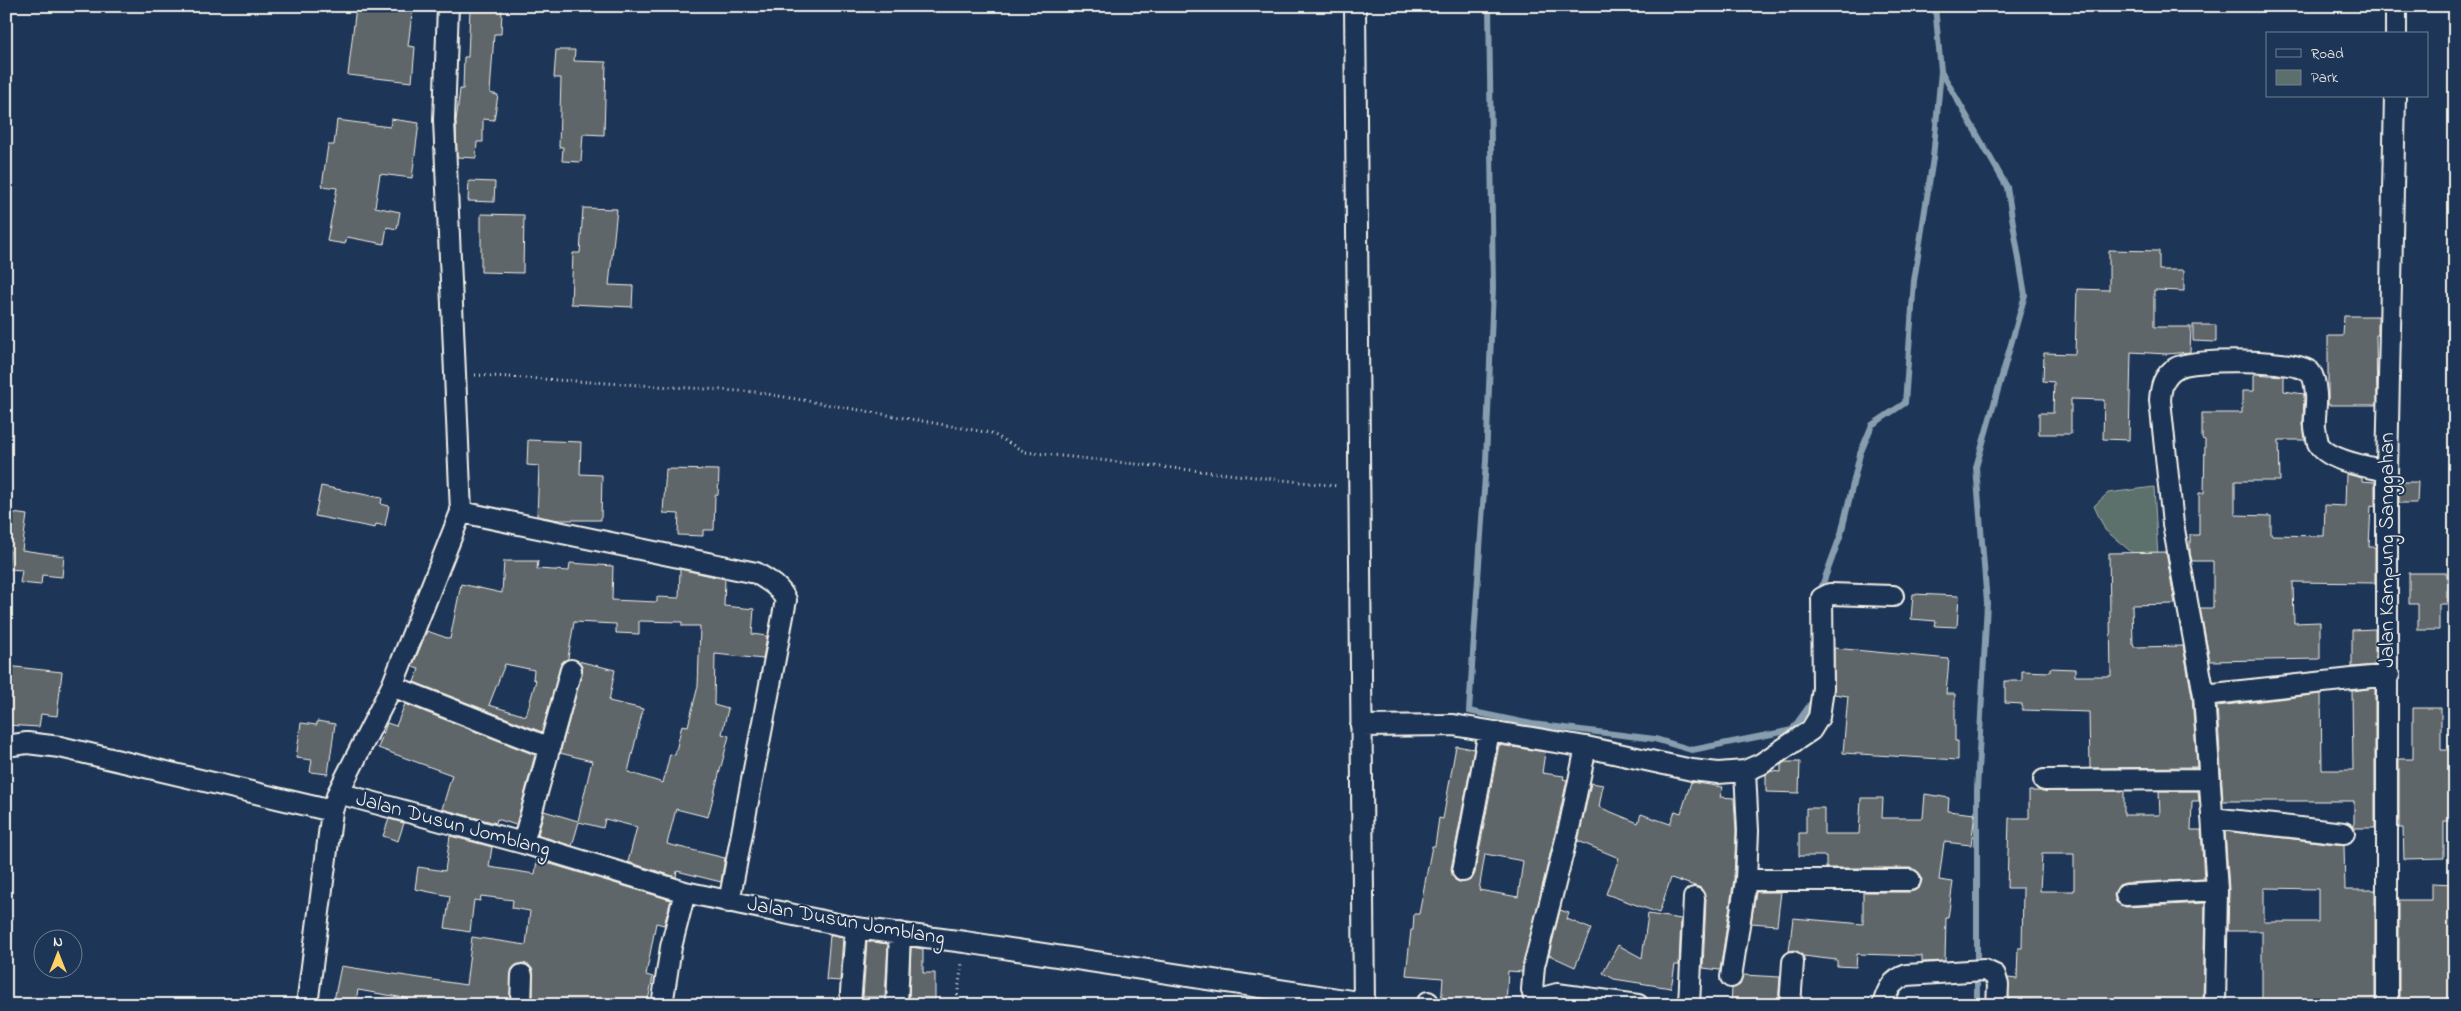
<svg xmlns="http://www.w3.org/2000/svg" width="2461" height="1011" viewBox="0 0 2461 1011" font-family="'Indie Flower',sans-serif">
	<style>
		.green { fill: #5b706c; stroke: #a8b0aa }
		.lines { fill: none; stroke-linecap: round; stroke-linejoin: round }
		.stream { stroke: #889eae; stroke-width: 6 }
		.building { fill: #5e666b; stroke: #f4f1e8; fill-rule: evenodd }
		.minor-casing { stroke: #f4f1e8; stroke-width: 24 }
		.path { stroke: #f4f1e8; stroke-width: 3; stroke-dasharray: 1 4; stroke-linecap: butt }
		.minor { stroke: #1d3557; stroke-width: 20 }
		.labels { text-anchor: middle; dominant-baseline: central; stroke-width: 4; stroke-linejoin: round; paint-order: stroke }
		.street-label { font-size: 21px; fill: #f4f1e8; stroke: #1d3557 }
	</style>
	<rect width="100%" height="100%" fill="#1d3557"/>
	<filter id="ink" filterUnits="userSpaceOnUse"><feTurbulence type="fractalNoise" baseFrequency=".02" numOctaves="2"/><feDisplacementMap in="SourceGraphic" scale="10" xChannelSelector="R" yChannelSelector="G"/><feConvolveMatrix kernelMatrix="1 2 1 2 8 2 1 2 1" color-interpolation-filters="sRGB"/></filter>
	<g filter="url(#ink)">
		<!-- green -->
		<path class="green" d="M2154 487 2159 575 2105 530 2094 506 2108 493Z"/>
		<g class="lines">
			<!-- stream -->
			<path class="stream" d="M1489 6 1493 288 1486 461 1469 711 1532 724 1655 739 1692 750 1792 730 1815 698
				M1935 6 1941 71 2007 187 2025 295 1976 467 1987 603 1977 790V1005
				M1819 594 1841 534 1860 454 1872 425 1905 403 1914 281 1933 158 1941 71"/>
		</g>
		<!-- building -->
		<path class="building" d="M356 6H413L408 46 415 47 412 82 348 75Z
			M470 8 502 9 501 34H494L490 93 498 95 494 120 483 119V142H477L476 158 457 157 456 121 460 89H463L464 57H468Z
			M556 50H575L574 61 606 62 604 135 583 134 581 162 562 161 563 147H559L561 78H554Z
			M391 119 419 123 412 178 380 174 375 207 400 212 397 229 387 227 384 244 347 237 345 244 327 241 337 188 322 186 328 145H334L337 120 390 127Z
			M469 181 495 182 494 202 468 201Z
			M583 208 617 209 609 285 633 286 632 307 571 304 573 253H580Z
			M481 214 524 215 523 273 481 272Z
			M2109 250 2159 251V270H2184V291L2154 290V327H2191L2190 352 2167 354 2131 352 2129 440 2103 439 2104 400 2071 399V434H2039V413H2053L2054 382 2043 381 2044 353 2075 354 2077 289 2109 290Z
			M2344 316H2378V335H2376L2377 405H2328V336H2343Z
			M2193 325H2216V342L2193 341Z
			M2254 374 2284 376V391L2304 394 2303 424 2305 440H2279L2280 481H2235V515L2271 516V535L2324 536 2325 505 2345 506 2346 474 2362 478V481L2375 482V506L2371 505 2369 547H2375V583L2293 582 2294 623 2320 622V659L2210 661 2200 608H2213V561H2192L2190 553V535H2199V493H2204L2205 440 2202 439V413H2242V391H2254Z
			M528 440 581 442 580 474 602 475 601 520H559L537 516 539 466 527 465Z
			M666 469 719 470 718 495H715L714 530H703V536L678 535 679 514 663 513Z
			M2399 482H2418L2417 503H2399Z
			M321 486 382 498 381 504 389 506 385 526 376 524 375 528 315 516Z
			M6 512 27 515 22 550 64 556 62 577 42 575 41 585 20 583 22 570 8 569 10 551H6Z
			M2166 552 2175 604 2132 605 2133 644 2134 647 2183 646 2192 696 2197 767 2090 768 2089 712 2022 710V704L2005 703V681H2022V671L2050 672V668L2075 669V676H2111L2109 553Z
			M504 561H538L537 569 569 571 570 563 613 566 612 600 657 602V597L679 598 680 569 725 579 724 606 754 609 752 634 767 636 763 659 715 654 714 705 728 709 722 734 729 736 708 817 676 809 667 844 725 858 721 882 677 871 676 877 628 862 637 827 605 819 603 828 579 822 572 846 538 835 544 811 578 821 592 761 560 753 582 673V667L578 661 615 670 609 701 643 709 628 772 663 783 670 754 675 755 682 725 688 726 698 686 700 626H682V622L639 621V634L616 633V624L574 622 568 658 560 667 542 732 414 682 419 669 412 667 427 631 450 639 461 584 502 593ZM505 664 534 670 533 679 536 680 526 716 489 705Z
			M2409 573H2447V604H2439V630H2418V604H2409Z
			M1913 594 1959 596 1957 627 1935 626 1936 621 1911 619Z
			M2375 629V665L2352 667V630Z
			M1834 648 1949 659 1946 694H1955V741H1958V760L1843 753 1848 696 1834 694Z
			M6 666 62 672 57 716 41 714 39 727 6 725Z
			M2375 688V828H2354V801H2223L2217 706 2321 694 2322 770H2353L2352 691Z
			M405 704 535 755 516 825 497 819 496 823 442 809 452 775 378 748 387 723 396 726Z
			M2413 708H2441V750H2455V821H2444V858L2404 859 2403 828H2399V759H2413Z
			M317 721 335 724 328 774 310 772 312 760 296 758 301 723 317 725Z
			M1499 745 1545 752 1542 773 1564 776 1563 779 1567 780 1558 821 1522 972 1508 971 1506 1005H1441L1443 978 1406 975 1411 930H1413L1414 914H1419L1432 846H1435L1439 818 1443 819 1456 746 1474 749 1451 869 1455 880 1461 883 1472 879 1475 873ZM1485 854 1523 861 1518 897 1479 890Z
			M1785 762H1800L1799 793 1766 792V775L1771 771 1781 772V765Z
			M1691 782 1723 787 1720 797 1734 798 1736 831 1734 879 1720 970 1703 968 1706 899 1701 888 1671 878 1659 913 1606 894 1619 858 1578 841 1591 783 1603 785 1599 807 1638 823 1641 814 1670 824 1675 811 1681 813Z
			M2029 791H2124V815H2160L2159 791H2198L2199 801H2192L2191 830H2201L2204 879 2125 883 2119 885 2114 895 2116 902 2126 907 2205 903 2203 1005H2045V1000L2009 999 2008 978 2017 979 2018 948H2022L2023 888H2007L2009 818H2029ZM2042 854H2074V891H2040Z
			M1925 794 1949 798 1948 811 1975 814 1971 845 1944 842 1939 880 1953 882 1948 918H1946L1945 961 1922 962V956L1857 954 1856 967 1837 966V960L1803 956 1794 950 1789 951 1793 918 1863 924V892H1910L1920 886 1922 880 1920 874 1910 868H1826V856H1799V833H1806V808H1824V834H1859L1861 798H1883L1882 818H1923Z
			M389 819 404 823 398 841 383 836Z
			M2225 831 2344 845 2345 890H2375V1005H2262V931H2228L2229 889ZM2264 888 2318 889V922H2264Z
			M450 836 492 847 489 867 535 874 537 860 671 900 664 925 656 923 646 975 653 977 647 1005H533V970L529 965 522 963 512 969 509 1005H409L410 999 358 990 355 1005H333L341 966 466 985 472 937 526 945 530 911 512 908 513 900 481 896 480 901 474 900 470 932 445 928 450 896 415 889 418 867 445 871Z
			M2432 883 2455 884V997L2447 998V1003L2442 1005H2399V900H2432Z
			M1756 892H1781L1777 925 1751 923Z
			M1560 910 1569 913 1567 919 1591 929 1575 967 1549 955Z
			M1648 914 1681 919 1679 965H1675L1671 988 1614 979 1603 973 1618 945 1642 958Z
			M830 935 843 937 840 981 826 980Z
			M867 941 888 944 885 997H863Z
			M911 947 923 949V973H935V1000H909Z
			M1743 975 1780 977 1778 1005H1731L1732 988 1740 985Z"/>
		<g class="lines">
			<defs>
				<path id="minor" d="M1355 6 1364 1005
					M2396 34V6
					M461 512 756 573C769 581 779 586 786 600L729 902
					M392 686 550 748
					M2204 695 2389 675
					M1361 726 1453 725 1586 747 1692 770 1718 773 1745 771 1761 764 1811 730 1819 717 1823 688 1822 598 1830 594 1893 596
					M6 746 27 743 60 747 332 811
					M2044 780 2210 779
					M338 793 523 843 685 892 856 928 965 942 1364 1003
					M2212 818 2344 833
					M523 843 571 670
					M1463 871 1489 731
					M1746 880H1910
					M2126 895 2217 890
					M1731 977 1746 880 1748 831 1745 771
					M1428 1002V1005
					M307 1005 332 811 338 793 392 686 461 512 444 120 448 6
					M521 1005 522 975
					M662 1005 671 947 685 892
					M850 1005 856 928
					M897 1005 900 933
					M1536 1005 1532 990 1534 966 1570 824 1586 747
					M1540 1005 1546 997 1557 994 1638 1005
					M1689 1005 1694 898
					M1790 1005 1793 962
					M1883 1005C1887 990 1892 980 1907 975L1984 970 1995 975 1998 985 1997 1005
					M2215 1005 2217 890 2204 695 2173 524 2160 400C2161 387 2163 376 2176 368 2192 358 2297 359 2310 372 2315 378 2315 386 2316 394 2317 405 2314 417 2315 428 2316 432 2317 439 2318 443 2327 461 2369 467 2387 471
					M2387 1005V471L2395 96"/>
			</defs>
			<!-- minor casing -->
			<use href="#minor" class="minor-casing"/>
			<!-- path -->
			<path class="path" d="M475 375 756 392 991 433 1025 452 1338 486
				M956 1005 962 963"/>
			<!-- minor -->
			<use href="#minor" class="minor"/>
		</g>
	</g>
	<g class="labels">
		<!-- street labels -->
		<g class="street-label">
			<text transform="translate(2388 550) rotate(-90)">Jalan Kampung Sanggahan</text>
			<text transform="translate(453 825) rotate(15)">Jalan Dusun Jomblang</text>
			<text transform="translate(846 922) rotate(10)">Jalan Dusun Jomblang</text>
		</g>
	</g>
	<!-- margin -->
	<rect width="2461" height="1011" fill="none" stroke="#1d3557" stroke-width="25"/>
	<rect x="12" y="12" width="2436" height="986" fill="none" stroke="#f4f1e8" stroke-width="2" filter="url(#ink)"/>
	<!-- legend -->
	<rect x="2266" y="32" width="162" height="65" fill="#1d3557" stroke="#738091"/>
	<rect x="2276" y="49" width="25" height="8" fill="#1d3557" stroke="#738091"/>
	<text x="2311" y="58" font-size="15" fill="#f4f1e8">Road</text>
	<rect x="2276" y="70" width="25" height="15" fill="#5b706c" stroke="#738091"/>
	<text x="2311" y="82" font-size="15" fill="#f4f1e8">Park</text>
	<!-- north arrow -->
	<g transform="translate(58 954)"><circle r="24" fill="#1d3557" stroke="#738091"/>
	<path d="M0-4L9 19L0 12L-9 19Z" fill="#ffd166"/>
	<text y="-8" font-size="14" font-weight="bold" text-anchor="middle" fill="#f4f1e8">N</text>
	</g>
</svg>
